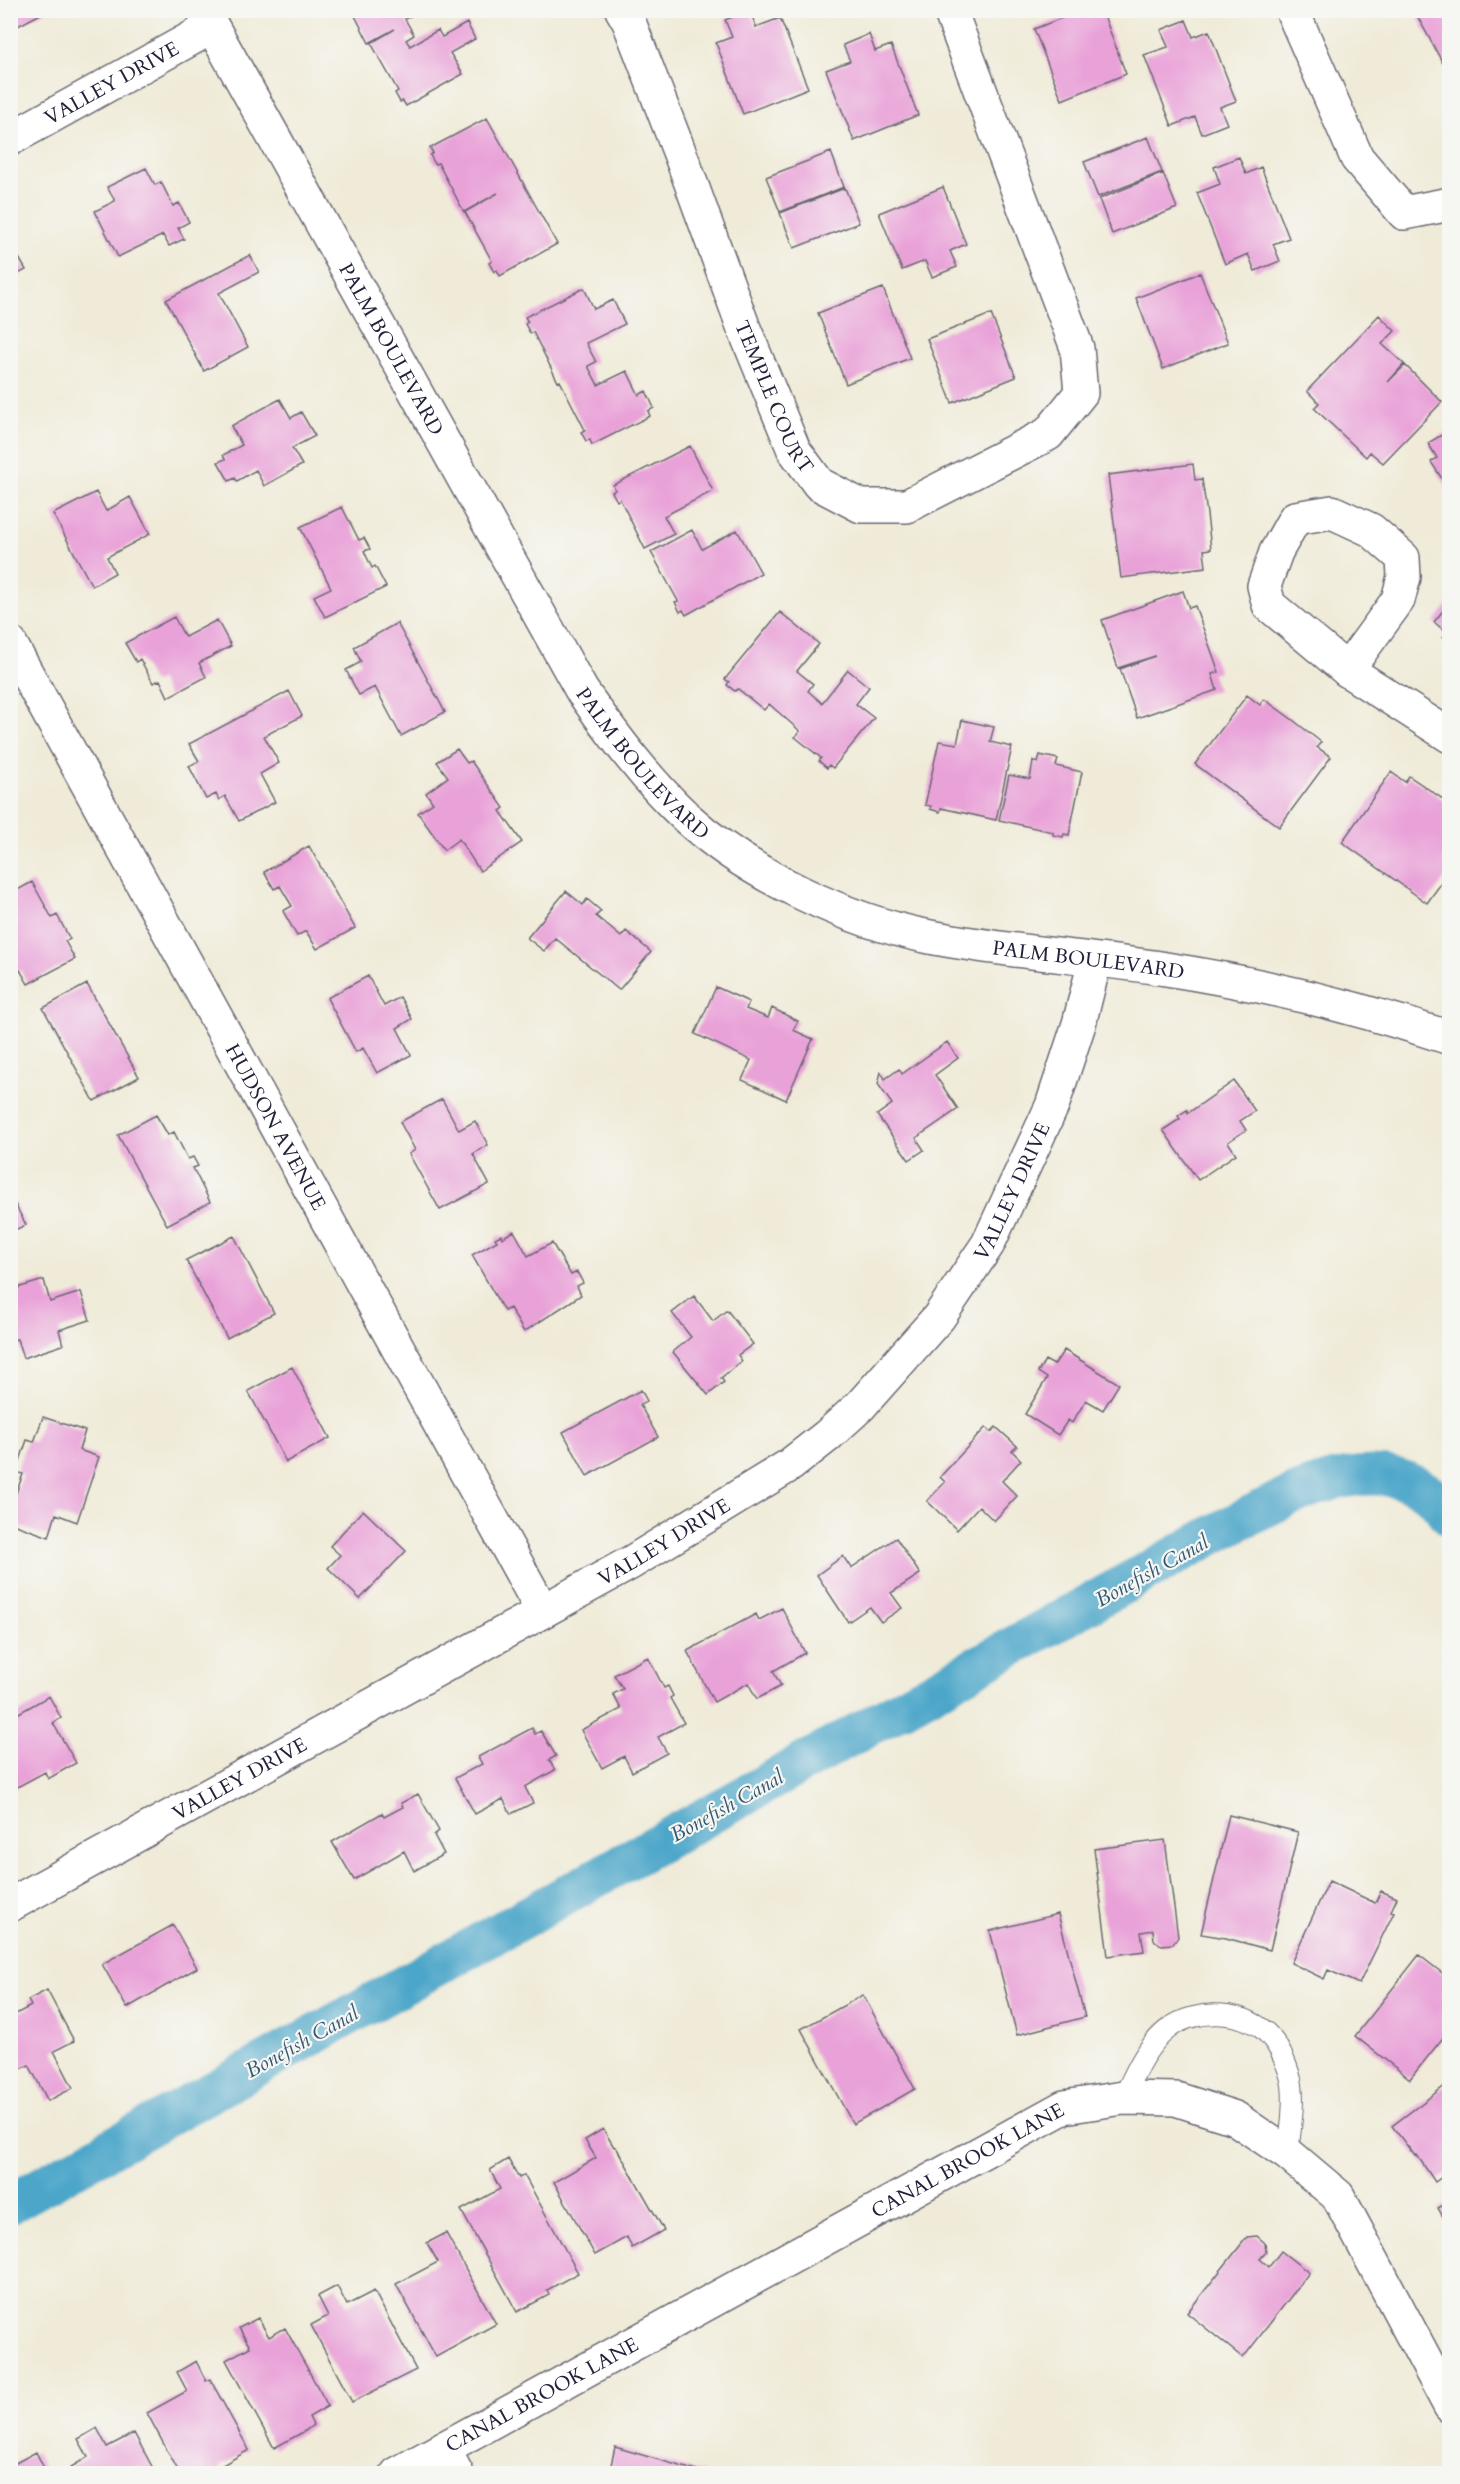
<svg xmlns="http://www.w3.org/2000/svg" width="1460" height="2484" viewBox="0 0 1460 2484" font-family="Cardo,serif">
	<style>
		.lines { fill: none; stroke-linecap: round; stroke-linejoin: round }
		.canal { stroke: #4ba6c9; stroke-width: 40 }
		.building { fill: #e9a2d8 }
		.lane-casing { stroke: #6a6872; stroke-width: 22 }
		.street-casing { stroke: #6a6872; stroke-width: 36 }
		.lane { stroke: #fff; stroke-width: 20 }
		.street { stroke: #fff; stroke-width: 33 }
		.labels { text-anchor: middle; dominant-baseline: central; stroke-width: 4.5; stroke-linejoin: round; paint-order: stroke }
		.street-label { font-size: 20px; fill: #22223b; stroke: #f6f6f2 }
		.water-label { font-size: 21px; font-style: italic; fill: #325774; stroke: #f6f6f2 }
	</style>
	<rect width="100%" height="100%" fill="#f6f6f2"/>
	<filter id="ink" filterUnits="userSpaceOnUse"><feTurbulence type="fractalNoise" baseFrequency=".0167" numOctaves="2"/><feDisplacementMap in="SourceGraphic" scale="12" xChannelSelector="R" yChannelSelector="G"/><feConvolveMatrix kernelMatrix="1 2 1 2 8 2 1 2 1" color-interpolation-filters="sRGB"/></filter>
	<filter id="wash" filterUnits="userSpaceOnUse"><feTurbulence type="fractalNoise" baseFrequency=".008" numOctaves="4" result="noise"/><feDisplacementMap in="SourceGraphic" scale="24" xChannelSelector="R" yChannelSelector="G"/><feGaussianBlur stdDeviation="1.35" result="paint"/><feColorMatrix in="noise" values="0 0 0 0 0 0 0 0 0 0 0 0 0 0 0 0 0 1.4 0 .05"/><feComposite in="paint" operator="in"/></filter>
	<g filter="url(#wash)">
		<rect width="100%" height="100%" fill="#f0ebd8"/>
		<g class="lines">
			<!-- canal -->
			<path class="canal" d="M10 2204 1220 1531C1288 1496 1391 1434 1450 1516"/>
		</g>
		<g id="blocks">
			<!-- building -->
			<path class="building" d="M10 10H48L16 27 10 17Z
				M352 10H421L405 19 414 35 406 40 410 46 438 30 442 37 467 23 475 39 450 53 463 74 406 106 403 101 400 102 395 93 398 91 371 43 395 29 369 43Z
				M750 10 756 27 780 18 808 88 743 114 716 43 732 37 725 20Z
				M1082 10H1102L1126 74 1062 100 1034 29Z
				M1414 10H1450V65L1445 67Z
				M1186 20 1193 37 1209 31 1236 101 1220 107 1227 124 1202 134 1195 117 1172 126 1144 55 1168 47 1161 30Z
				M869 34 875 51 891 45 918 115 854 141 826 70 850 61 843 45Z
				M487 118 557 244 500 276 497 270 494 272 489 263 492 261 465 212 498 193 464 212 438 163 435 164 430 155 433 153 430 148Z
				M1148 137 1162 172 1098 197 1084 162Z
				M831 152 844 187 780 212 766 177Z
				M1239 157 1246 174 1261 167 1289 238 1273 244 1280 261 1255 271 1248 254 1225 264 1197 193 1220 184 1214 167Z
				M146 168 155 185 161 182 173 206 179 203 189 222 178 228 184 239 169 246 163 235 118 257 95 211 115 201 107 187Z
				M1163 173 1177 208 1112 234 1099 199Z
				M943 187 966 244 950 251 957 267 932 277 925 261 902 270 879 213Z
				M845 188 859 223 794 248 780 213Z
				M15 251 26 270 10 278V253Z
				M250 255 259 272 219 293 248 347 204 371 166 300Z
				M1200 273 1228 343 1163 369 1136 298Z
				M584 288 594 309 613 300 625 324 586 343 596 362 588 366 598 385 627 371 639 395 646 391 654 408 648 411 650 416 592 445 590 440 586 441 581 432 585 430 560 381 558 382 533 332 530 333 525 324 528 322 525 317Z
				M883 288 910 358 846 384 818 313Z
				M991 314 1016 377 952 403 927 339Z
				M1379 315 1395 331 1382 344 1404 364 1388 382 1405 365 1442 402 1383 463 1370 452 1366 457 1314 408 1319 403 1307 391Z
				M280 399 291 418 301 412 315 436 292 448 302 465 264 486 256 470 237 481 235 478 229 481 218 462 225 459 223 455 242 445 231 426Z
				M1450 430V491L1431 462 1437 458 1428 443Z
				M690 446 713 491 664 516 674 534 645 549 620 499 617 501 612 492 615 490 613 485Z
				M1193 464 1195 480 1202 479 1207 514 1211 549 1204 550 1206 567 1121 578 1108 475Z
				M96 492 106 511 130 497 150 534 107 557 115 573 92 586 53 514Z
				M342 507 359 540 364 538 370 549 364 551 372 568 375 566 386 587 325 617 314 596 331 588 300 527Z
				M692 530 702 549 737 530 761 573 686 615 683 610 680 612 675 602 678 601 651 552Z
				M1183 591 1189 608 1195 606 1219 672 1212 674 1217 690 1137 718 1120 669 1155 656 1118 668 1102 620Z
				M1450 602V644L1443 638 1447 633 1434 622Z
				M780 612 819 644 797 671 813 684 808 691 822 703 848 670 869 687 856 704 874 718 833 768 829 765 827 768 819 761 821 758 795 737 800 731 769 704 764 710 738 689 735 691 727 685 729 682 725 679Z
				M174 617 185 637 217 620 231 646 199 663 206 677 168 697 160 680 153 683 140 659 136 662 125 643Z
				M397 623 445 712 401 736 375 687 359 695 346 670 361 662 354 647Z
				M289 691 302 716 264 736 279 763 260 774 275 802 239 821 225 796 219 800 216 794 206 799 189 766 199 761 189 744Z
				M1247 695 1260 705 1264 699 1293 720 1321 742 1317 747 1331 757 1279 827 1195 764Z
				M962 720 994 727 990 742 1012 747 996 820 941 808 940 812 930 809 931 806 925 805 939 741 957 744Z
				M457 749 467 763 471 761 504 808 500 811 522 842 480 871 459 839 444 850 418 813 433 803 426 793 448 777 437 762Z
				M1040 755 1058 759 1056 766 1082 772 1069 835 1064 834 1063 837 1053 835V832L999 820 1009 775 1030 779 1033 761 1038 763Z
				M1391 772 1405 782 1409 776 1450 804V871L1427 903 1342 842Z
				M309 846 355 928 317 949 306 931 297 936 283 911 292 906 280 886 274 889 264 872Z
				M32 882 52 918 57 915 70 939 65 941 75 959 28 984 20 970 10 975V894Z
				M566 891 583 905 587 899 601 911 596 916 621 937 626 931 651 952 619 990 555 938 544 951 527 938Z
				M368 976 384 1006 400 997 412 1019 397 1028 411 1055 377 1073 363 1048 356 1052 327 998Z
				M87 984 139 1077 94 1101 43 1008Z
				M716 987 749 1002 746 1009 768 1018 772 1008 798 1021 793 1030 813 1039 786 1100 742 1080 751 1060 695 1034Z
				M947 1042 958 1058 935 1075 958 1109 916 1138 924 1150 909 1160 877 1115 892 1104 878 1084 881 1072 885 1079 899 1069 902 1074Z
				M1234 1081 1255 1111 1240 1121 1246 1130 1228 1142 1236 1154 1198 1180 1163 1130 1180 1119 1178 1116 1187 1110 1188 1113Z
				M442 1099 459 1130 475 1121 488 1145 473 1154 489 1184 440 1210 409 1154 415 1150 400 1122Z
				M156 1115 168 1135 174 1132 188 1159 193 1157 198 1166 193 1168 210 1202 167 1225 118 1135Z
				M10 1195 26 1225 10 1232Z
				M514 1231 528 1256 552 1243 571 1275 577 1272 583 1283 577 1286 581 1295 524 1332 510 1308 504 1311 472 1255 497 1241 495 1238 501 1235 502 1238Z
				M234 1236 274 1313 227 1338 186 1260Z
				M44 1280 50 1302 81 1292 90 1320 59 1330 63 1345 23 1358 17 1339 10 1341V1290Z
				M694 1296 713 1321 727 1310 753 1344 738 1355 742 1361 721 1378 724 1382 708 1395 673 1352 691 1337 672 1313Z
				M1064 1350 1119 1384 1103 1410 1086 1400 1072 1423 1068 1420 1058 1435 1025 1414 1047 1378 1038 1372 1045 1360 1054 1365Z
				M292 1367 330 1438 286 1462 248 1391Z
				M641 1390 647 1401 640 1405 658 1437 587 1476 563 1432Z
				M43 1417 85 1431 79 1450 99 1457 77 1522 56 1514 49 1537 10 1523V1510L23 1474 16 1472 27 1440 34 1442Z
				M986 1427 991 1432 996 1427 1017 1446 1012 1451 1021 1460 1002 1481 1017 1496 994 1521 979 1506 957 1530 927 1501 945 1482 940 1477Z
				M363 1510 406 1551 360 1599 328 1568 340 1555 330 1546Z
				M896 1538 920 1574 891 1593 902 1608 881 1622 870 1607 848 1622 817 1575 843 1556 851 1568Z
				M782 1608 805 1653 773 1671 781 1686 757 1699 748 1683 714 1702 687 1651 756 1614 759 1620Z
				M648 1657 664 1688 668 1686 673 1696 670 1698 684 1723 658 1737 667 1753 632 1772 624 1756 602 1768 581 1730 621 1709 613 1694 623 1689 614 1675Z
				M49 1696 61 1718 53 1723 76 1763 48 1779 45 1772 10 1791V1718Z
				M532 1728 535 1734 541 1731 556 1756 549 1760 555 1770 525 1787 533 1803 511 1814 503 1799 475 1814 455 1778 482 1764 478 1757Z
				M418 1794 439 1831 434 1835 444 1854 414 1871 404 1851 354 1880 332 1842 382 1813 384 1817 403 1807 401 1803Z
				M1229 1815 1298 1832 1270 1950 1226 1938 1201 1934Z
				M1165 1840 1178 1937 1173 1944 1161 1945 1154 1940 1153 1930 1141 1932 1144 1951 1108 1956 1094 1849Z
				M1329 1881 1375 1903 1381 1891 1397 1898 1391 1911 1394 1912 1359 1984 1328 1970 1324 1979 1291 1963Z
				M1058 1914 1085 2017 1017 2035 990 1931Z
				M173 1925 197 1968 127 2008 102 1964Z
				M1419 1955 1450 1979V2029L1410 2079 1355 2036Z
				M47 1990 74 2041 54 2051 73 2088 48 2101 29 2065 14 2072 10 2066V2017L31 2006 28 2000Z
				M863 1995 915 2089 853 2124 801 2029Z
				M1450 2082V2171L1435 2182 1417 2155 1415 2156 1392 2126Z
				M603 2129 614 2147H616L664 2230 632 2248 627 2237 595 2255 554 2182 596 2158 585 2140Z
				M508 2159 519 2178 524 2175 578 2273 547 2290 549 2295 517 2312 461 2210 500 2189 490 2170Z
				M1450 2201V2229L1438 2208Z
				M446 2233 496 2324 436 2357 396 2284 438 2262 427 2243Z
				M1257 2236 1265 2243 1266 2252 1260 2259 1269 2267 1281 2251 1309 2273 1243 2358 1187 2313 1247 2237Z
				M337 2286 347 2305 374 2291 416 2370 352 2402 311 2325 328 2316 318 2296Z
				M258 2318 269 2337 285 2328 328 2406 309 2417 313 2425 305 2431 274 2448 226 2360 250 2347 239 2328Z
				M196 2361 206 2381 210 2379 249 2450 219 2467 222 2474H180L147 2413 187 2391 177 2372Z
				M97 2428 107 2447 134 2433 156 2474H74L71 2467 88 2457 78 2439Z
				M615 2447 704 2473V2474H609Z
				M36 2452 47 2474H10V2466Z"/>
		</g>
	</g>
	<g filter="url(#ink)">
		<use href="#blocks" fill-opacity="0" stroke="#6a6872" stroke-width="1.5"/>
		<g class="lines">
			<defs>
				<path id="lane" d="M1123 2098C1135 2073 1145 2047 1168 2029 1196 2007 1250 2009 1272 2039 1281 2050 1290 2071 1292 2085 1295 2105 1290 2134 1288 2154"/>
				<g id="street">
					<path id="s1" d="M203 10 582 691C614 736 647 781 687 818 749 875 848 921 930 937 1008 952 1088 957 1166 969 1263 984 1357 1007 1450 1038"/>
					<path id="s2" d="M622 10 629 22 684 164 743 326 794 450 819 484 861 506H907L1048 434 1081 393 1077 348 950 10"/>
					<path d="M1292 10 1357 158 1404 213 1450 204"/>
					<path id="s3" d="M10 139 212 27"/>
					<path d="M1332 512 1371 530 1403 558 1404 577 1398 600 1347 670 1269 605 1264 586 1276 552 1295 518Z"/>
					<path id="s4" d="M10 643 542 1610"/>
					<path d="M1347 670 1450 736"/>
					<path id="s5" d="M10 1905 632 1562 790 1465 827 1436 860 1406 939 1317 988 1244 1052 1106 1079 1024 1095 961"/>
					<path d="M443 2448 457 2474"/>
					<path id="s6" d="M397 2474 1064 2107 1123 2098 1176 2099 1235 2118 1288 2154 1338 2196 1450 2406"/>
				</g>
			</defs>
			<!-- lane casing -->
			<use href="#lane" class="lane-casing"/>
			<!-- street casing -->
			<use href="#street" class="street-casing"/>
			<!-- lane -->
			<use href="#lane" class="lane"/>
			<!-- street -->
			<use href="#street" class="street"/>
		</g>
	</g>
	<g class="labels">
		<!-- street labels -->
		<g class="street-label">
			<text stroke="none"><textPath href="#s3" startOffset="116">VALLEY DRIVE</textPath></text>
			<text stroke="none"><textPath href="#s1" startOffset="388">PALM BOULEVARD</textPath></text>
			<text stroke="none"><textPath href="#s2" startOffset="416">TEMPLE COURT</textPath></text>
			<text stroke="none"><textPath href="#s1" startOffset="874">PALM BOULEVARD</textPath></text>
			<text stroke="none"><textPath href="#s1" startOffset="1378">PALM BOULEVARD</textPath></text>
			<text stroke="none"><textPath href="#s4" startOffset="552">HUDSON AVENUE</textPath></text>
			<text stroke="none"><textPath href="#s5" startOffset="1252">VALLEY DRIVE</textPath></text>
			<text stroke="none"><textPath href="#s5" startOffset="748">VALLEY DRIVE</textPath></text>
			<text stroke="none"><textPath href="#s5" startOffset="262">VALLEY DRIVE</textPath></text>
			<text stroke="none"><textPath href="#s6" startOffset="651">CANAL BROOK LANE</textPath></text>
			<text stroke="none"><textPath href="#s6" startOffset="165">CANAL BROOK LANE</textPath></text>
		</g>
		<!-- water labels -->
		<g class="water-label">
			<text transform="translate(1152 1571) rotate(-29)">Bonefish Canal</text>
			<text transform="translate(727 1806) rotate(-29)">Bonefish Canal</text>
			<text transform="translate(302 2042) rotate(-29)">Bonefish Canal</text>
		</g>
	</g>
	<!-- margin -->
	<rect width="1460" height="2484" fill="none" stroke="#f6f6f2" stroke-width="36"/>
</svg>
